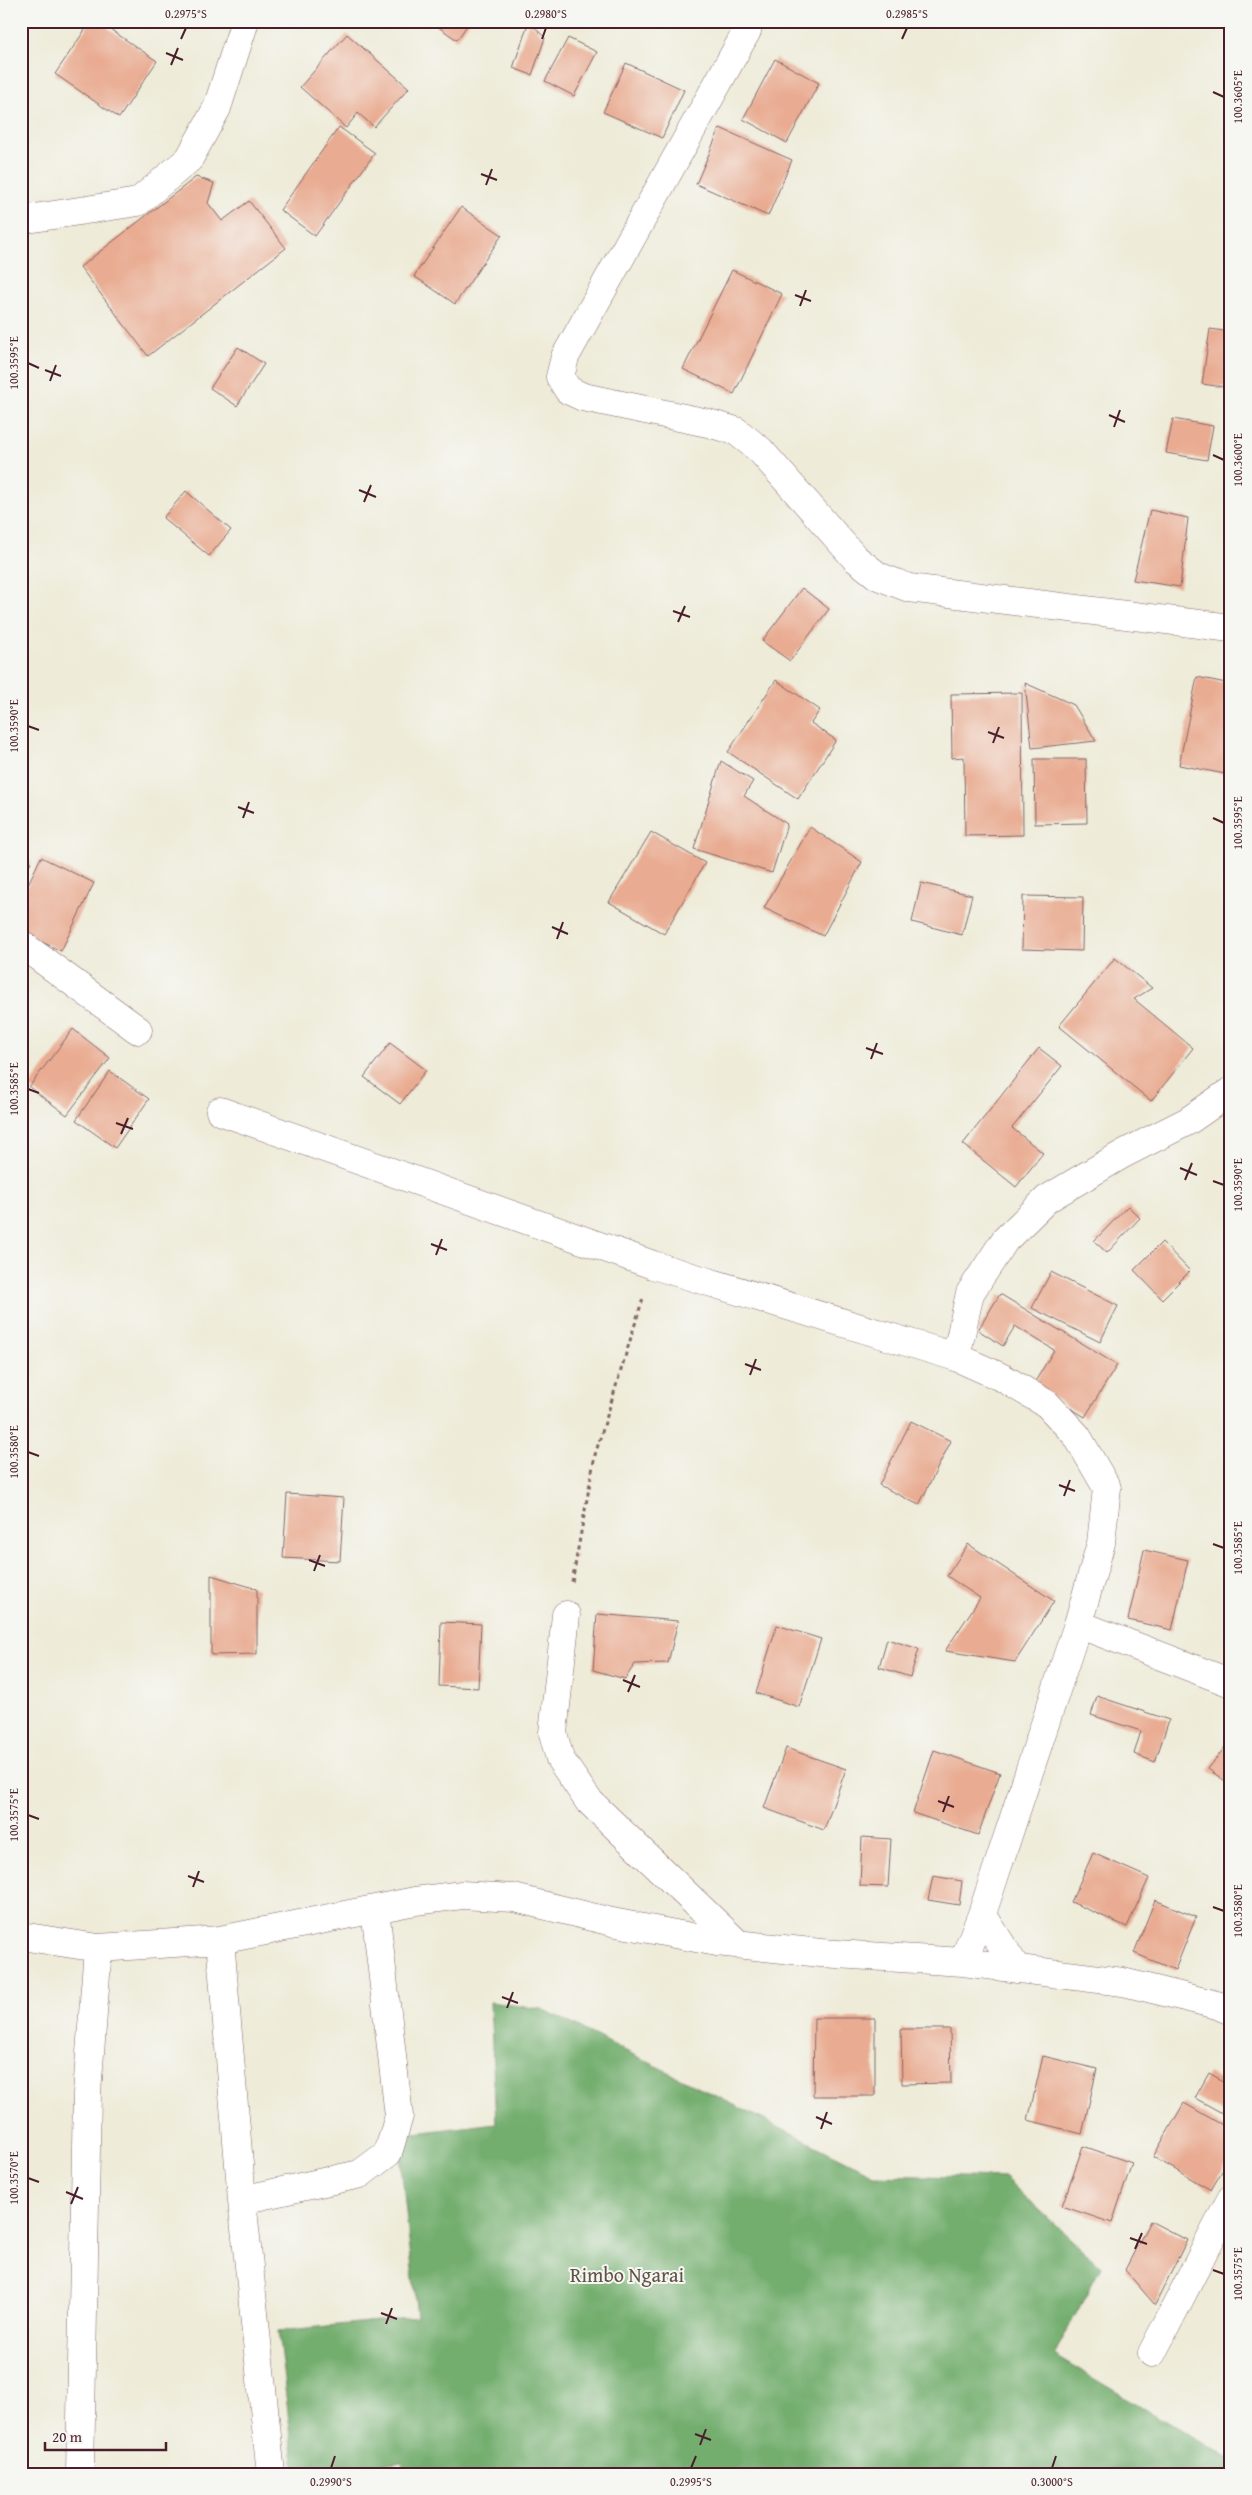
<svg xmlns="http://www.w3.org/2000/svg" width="1252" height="2495" viewBox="0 0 1252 2495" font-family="'Gentium Book Plus',serif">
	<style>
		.forest { fill: #73ae6e; stroke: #5e664c }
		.building { fill: #e9ab91 }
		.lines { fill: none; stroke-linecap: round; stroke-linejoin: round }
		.minor-casing { stroke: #836668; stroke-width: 29 }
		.path { stroke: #836668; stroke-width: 3; stroke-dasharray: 4 4; stroke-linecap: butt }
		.minor { stroke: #fff; stroke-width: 28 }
		.ticks { fill: none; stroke: #4a1f2b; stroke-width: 2 }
		.labels { text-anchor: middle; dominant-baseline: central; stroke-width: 4; stroke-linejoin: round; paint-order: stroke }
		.park-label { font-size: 20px; fill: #5f5244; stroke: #f6f6f2 }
		.neatline { fill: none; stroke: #4a1f2b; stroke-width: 2 }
		.ticks-label { font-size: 12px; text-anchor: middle; fill: #4a1f2b }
	</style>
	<rect width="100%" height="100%" fill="#f6f6f2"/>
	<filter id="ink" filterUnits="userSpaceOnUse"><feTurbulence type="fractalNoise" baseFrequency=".02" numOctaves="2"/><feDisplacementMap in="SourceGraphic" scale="10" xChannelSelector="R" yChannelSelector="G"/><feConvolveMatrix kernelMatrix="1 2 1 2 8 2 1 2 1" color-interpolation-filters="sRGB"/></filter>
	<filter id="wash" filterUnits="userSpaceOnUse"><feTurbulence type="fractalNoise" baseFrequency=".0096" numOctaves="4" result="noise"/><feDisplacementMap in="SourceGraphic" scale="20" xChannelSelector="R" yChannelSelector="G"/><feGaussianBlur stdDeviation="1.12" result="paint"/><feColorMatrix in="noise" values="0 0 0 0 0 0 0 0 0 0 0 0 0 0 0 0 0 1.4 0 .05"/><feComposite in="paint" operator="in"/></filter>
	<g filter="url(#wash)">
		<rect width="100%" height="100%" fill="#eeebd8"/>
		<!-- forest -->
		<path class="forest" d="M490 2002 542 2009 874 2175 1005 2178 1101 2267 1054 2355 1231 2460V2474H403L402 2462 295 2469 278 2331 417 2317 398 2135 496 2123Z"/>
		<g id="blocks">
			<!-- building -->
			<path class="building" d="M91 21H98L157 61 119 118 55 74Z
				M430 21H470L457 40Z
				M529 21 545 38 532 75 513 68Z
				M347 34 409 88 374 127 358 113 346 128 300 87Z
				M568 38 597 52 574 96 545 81Z
				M775 59 819 83 787 143 743 119Z
				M626 63 684 90 662 138 603 112Z
				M339 127 375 153 315 236 280 210Z
				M720 128 792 160 768 216 696 184Z
				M196 177 214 183 208 203 222 221 249 201 286 248 148 356 80 267Z
				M461 207 502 235 455 304 414 276Z
				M732 270 782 294 734 394 683 369Z
				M1210 329 1231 332V388L1202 384Z
				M238 347 264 364 237 406 210 388Z
				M1173 419 1213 426 1207 460 1166 453Z
				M186 491 231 530 209 556 163 518Z
				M1150 510 1188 518 1180 587 1133 580Z
				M802 588 829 609 790 661 762 641Z
				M1197 677 1231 684 1230 775 1179 765Z
				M776 680 820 710 811 723 836 740 798 799 728 752Z
				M1025 683 1074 705 1096 741 1032 748Z
				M1022 693 1023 835 965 836 964 757 952 758 951 694Z
				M1034 759H1086L1087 823 1035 824Z
				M721 761 753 781 744 796 787 824 772 873 694 849Z
				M810 827 862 862 823 936 764 908Z
				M651 832 705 863 664 934 609 902Z
				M21 856 31 862 21 878Z
				M41 857 94 883 61 951 21 932V899Z
				M921 883 972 895 962 935 912 922Z
				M1023 896 1083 897 1082 951 1022 949Z
				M1115 958 1152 988 1134 999 1193 1048 1151 1101 1059 1026Z
				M73 1029 110 1058 67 1115 29 1087Z
				M390 1043 426 1070 400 1104 364 1077Z
				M1039 1048 1062 1066 1012 1128 1043 1153 1016 1187 963 1144Z
				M110 1071 149 1099 115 1148 76 1120Z
				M1128 1206 1140 1218 1107 1253 1094 1241Z
				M1162 1242 1190 1271 1162 1299 1134 1270Z
				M1051 1272 1118 1306 1100 1342 1032 1308Z
				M1000 1294 1117 1365 1085 1417 1033 1385 1054 1350 1015 1326 1003 1346 978 1330Z
				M911 1421 951 1441 919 1505 879 1485Z
				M287 1494 344 1498 340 1561 283 1558Z
				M968 1544 1054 1601 1015 1662 945 1651 980 1598 947 1576Z
				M1144 1550 1188 1560 1172 1630 1128 1620Z
				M211 1575 257 1589V1654L211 1655Z
				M597 1614 678 1621 668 1663 635 1664 625 1679 593 1670Z
				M441 1622 481 1624 478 1688 439 1686Z
				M777 1625 821 1639 799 1707 756 1693Z
				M887 1639 919 1649 910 1677 879 1667Z
				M1097 1696 1169 1720 1155 1762 1134 1754 1141 1731 1091 1715Z
				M1225 1747 1231 1750V1785L1208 1769Z
				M786 1748 846 1769 824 1830 764 1808Z
				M934 1750 1000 1773 978 1835 913 1813Z
				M862 1837 891 1839 888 1887 860 1886Z
				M1093 1853 1149 1878 1127 1927 1071 1902Z
				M933 1876 962 1881 959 1905 928 1900Z
				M1155 1900 1196 1917 1175 1970 1134 1953Z
				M814 2018H875V2096H813Z
				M901 2029H950L951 2083 902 2084Z
				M1043 2056 1097 2069 1082 2134 1028 2120Z
				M1209 2073 1231 2085V2118L1195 2098Z
				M1184 2103 1231 2130V2156L1211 2190 1153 2157Z
				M1083 2146 1132 2163 1112 2223 1062 2206Z
				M1150 2221 1187 2240 1155 2305 1125 2270Z"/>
		</g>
	</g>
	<g filter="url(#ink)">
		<use href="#blocks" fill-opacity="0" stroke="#836668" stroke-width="1"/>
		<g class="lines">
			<defs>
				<path id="minor" d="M747 31 565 357 560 377 568 390 583 397 708 423 736 431 760 450 855 558 878 576 909 588 1231 628
					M21 220 138 202 189 159 217 108 245 21
					M21 944 138 1030
					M220 1111 653 1265 956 1357
					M566 1615 553 1733 560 1759 588 1800 738 1944
					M1078 1624 1231 1683
					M21 1936 98 1948 220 1940 415 1901 462 1895 514 1898 612 1922 717 1942 821 1953 963 1962 1123 1982 1217 2005 1231 2011
					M220 1940 242 2200 271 2474
					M963 1962 982 1914
					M1017 1969 982 1914 1078 1624 1101 1543 1107 1488 1077 1436 1047 1404 1003 1378 956 1357 970 1293 1005 1240 1047 1199 1123 1154 1188 1121 1231 1091
					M242 2200 360 2174 388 2153 399 2116 375 1909
					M1152 2353 1231 2199
					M80 2474 87 2093 98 1948"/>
			</defs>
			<!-- minor casing -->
			<use href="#minor" class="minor-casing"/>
			<!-- path -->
			<path class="path" d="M572 1582 595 1455 643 1298"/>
			<!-- minor -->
			<use href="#minor" class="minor"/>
		</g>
	</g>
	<!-- ticks -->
	<path class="ticks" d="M181 39 186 28M542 39 546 28M902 39 907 28M166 53 183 60M171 65 178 48M1213 92 1224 97M481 174 497 180M486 185 492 169M795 295 811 301M800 306 806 290M28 363 39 368M45 370 61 376M50 381 56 365M1109 415 1125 422M1114 427 1120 410M1213 455 1224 460M359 490 376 497M364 502 371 485M673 611 690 617M678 622 685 606M28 726 39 730M988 732 1004 738M993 743 999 727M238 807 254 813M243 818 249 802M1213 818 1224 823M552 927 568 934M557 939 563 922M866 1048 883 1054M871 1059 877 1043M28 1089 39 1093M116 1123 133 1129M121 1134 128 1118M1180 1168 1197 1175M1185 1180 1192 1163M1213 1181 1224 1185M431 1244 447 1250M436 1255 442 1239M745 1364 761 1370M750 1375 756 1359M28 1452 39 1456M1059 1485 1075 1491M1064 1496 1070 1480M1213 1544 1224 1548M309 1560 325 1566M314 1571 320 1555M623 1680 640 1687M628 1692 635 1675M938 1801 954 1807M943 1812 949 1796M28 1815 39 1819M188 1876 204 1882M193 1887 199 1871M1213 1907 1224 1911M502 1997 518 2003M507 2008 513 1992M816 2117 832 2124M821 2129 827 2112M28 2178 39 2182M66 2192 83 2199M71 2204 78 2187M1130 2238 1147 2244M1135 2249 1142 2233M1213 2270 1224 2274M381 2313 397 2319M386 2324 392 2308M695 2434 711 2440M700 2445 706 2429M331 2468 335 2456M691 2468 696 2456M1052 2468 1056 2456"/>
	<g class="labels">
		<!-- park labels -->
		<g class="park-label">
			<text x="627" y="2274">Rimbo Ngarai</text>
		</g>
	</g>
	<!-- margin -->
	<rect width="1252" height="2495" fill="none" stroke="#f6f6f2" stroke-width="55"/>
	<!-- scale -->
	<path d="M45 2442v8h121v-8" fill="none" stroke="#4a1f2b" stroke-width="2.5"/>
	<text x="52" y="2442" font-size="15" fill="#4a1f2b" stroke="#f6f6f2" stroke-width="4" paint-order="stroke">20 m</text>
	<rect x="28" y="28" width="1196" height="2440" class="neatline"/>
	<g class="ticks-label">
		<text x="186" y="18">0.2975°S</text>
		<text x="546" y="18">0.2980°S</text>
		<text x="907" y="18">0.2985°S</text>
		<text transform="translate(1238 97) rotate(-90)" y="4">100.3605°E</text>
		<text transform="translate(14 363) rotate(-90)" y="4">100.3595°E</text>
		<text transform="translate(1238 460) rotate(-90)" y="4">100.3600°E</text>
		<text transform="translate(14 726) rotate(-90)" y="4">100.3590°E</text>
		<text transform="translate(1238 823) rotate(-90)" y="4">100.3595°E</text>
		<text transform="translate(14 1089) rotate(-90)" y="4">100.3585°E</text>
		<text transform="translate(1238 1185) rotate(-90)" y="4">100.3590°E</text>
		<text transform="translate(14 1452) rotate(-90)" y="4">100.3580°E</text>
		<text transform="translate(1238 1548) rotate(-90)" y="4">100.3585°E</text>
		<text transform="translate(14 1815) rotate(-90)" y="4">100.3575°E</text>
		<text transform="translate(1238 1911) rotate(-90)" y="4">100.3580°E</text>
		<text transform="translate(14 2178) rotate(-90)" y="4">100.3570°E</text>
		<text transform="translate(1238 2274) rotate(-90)" y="4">100.3575°E</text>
		<text x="331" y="2486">0.2990°S</text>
		<text x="691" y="2486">0.2995°S</text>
		<text x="1052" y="2486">0.3000°S</text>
	</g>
</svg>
